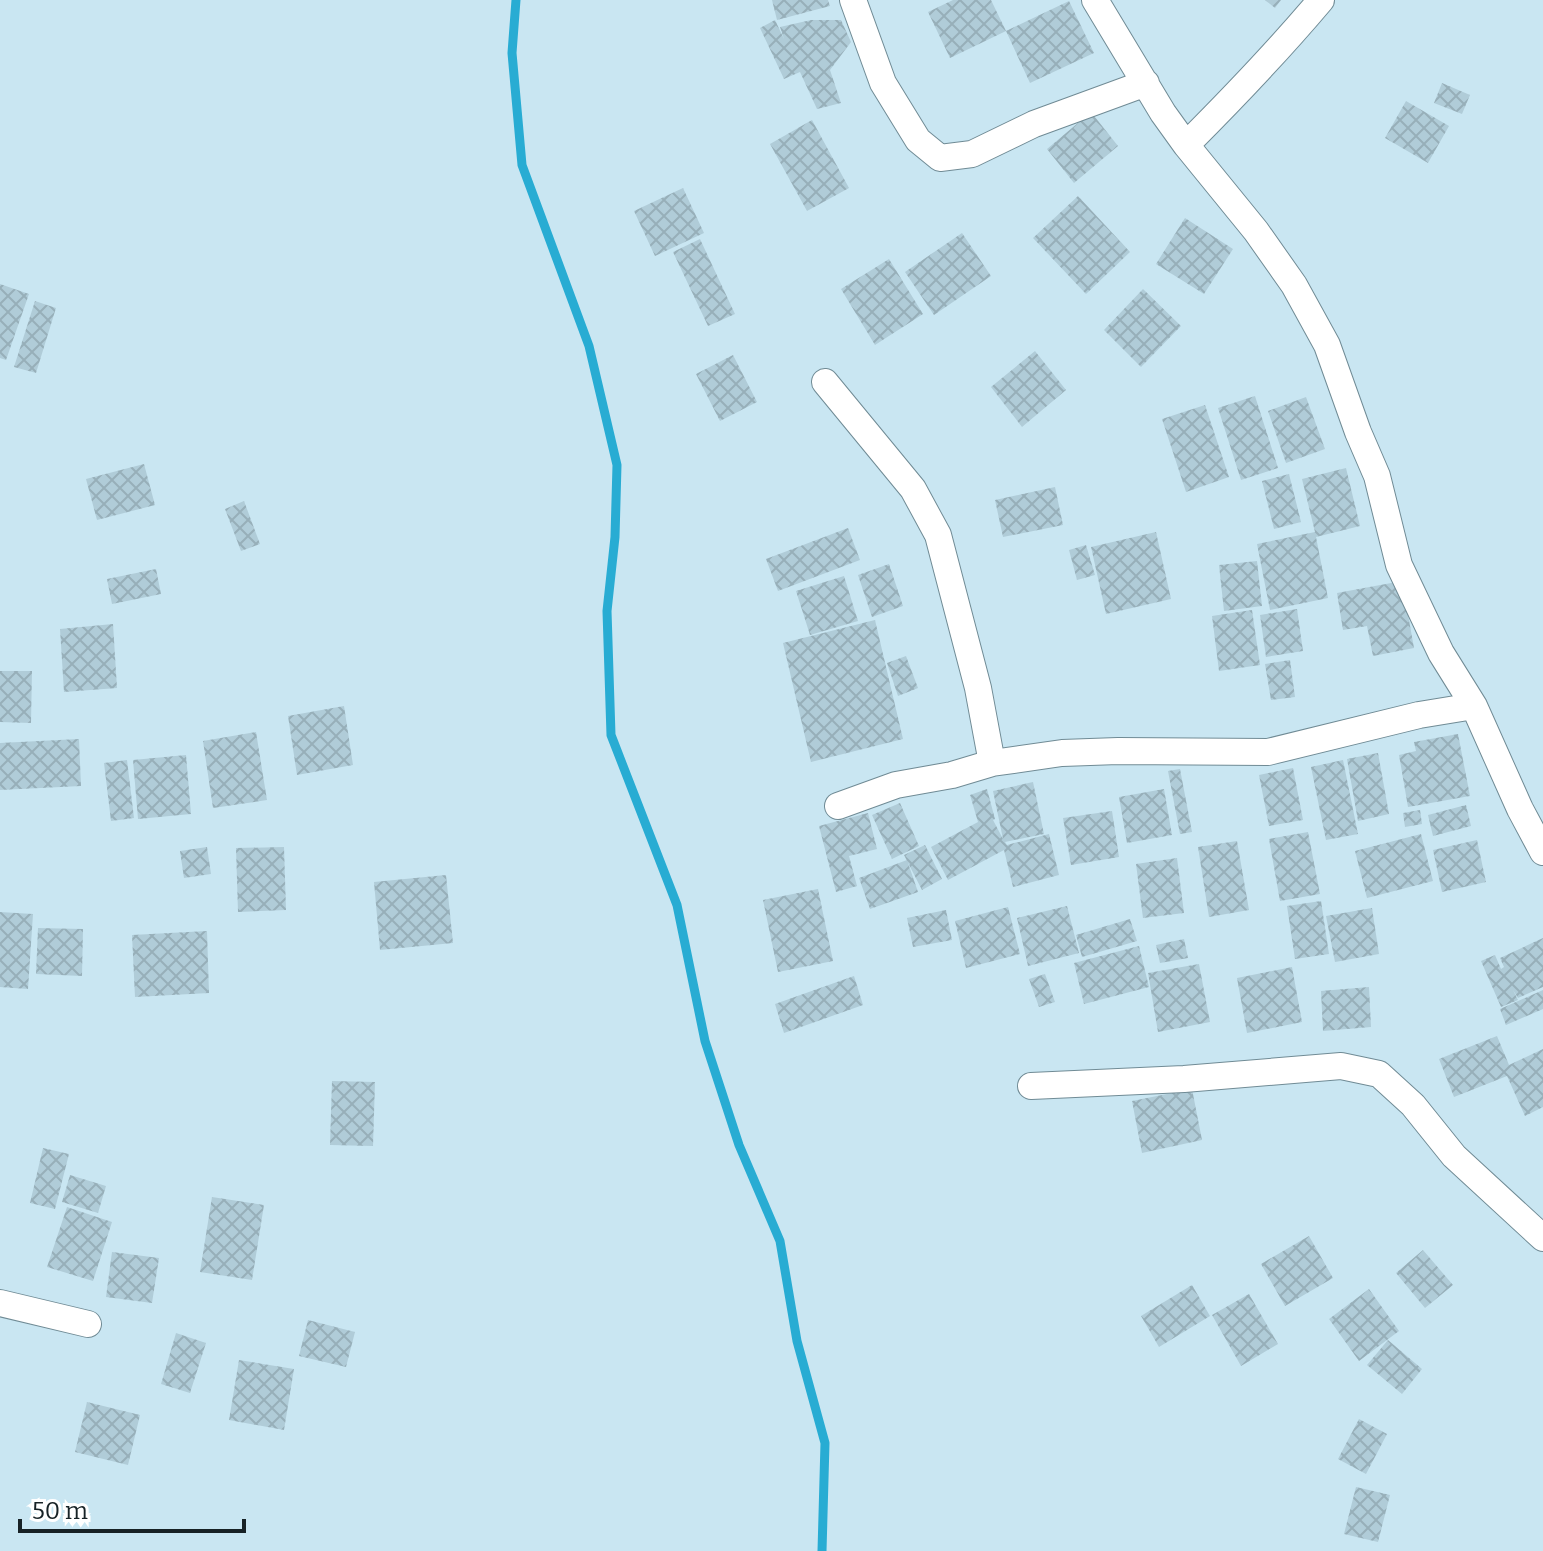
<svg xmlns="http://www.w3.org/2000/svg" width="1543" height="1551" viewBox="0 0 1543 1551" font-family="Bitter,serif">
	<style>
		.lines { fill: none; stroke-linecap: round; stroke-linejoin: round }
		.stream { stroke: #28acd3; stroke-width: 9 }
		.building { fill: url(#building-cross-hatch) }
		.minor-casing { stroke: #708b95; stroke-width: 28 }
		.minor { stroke: #fff; stroke-width: 26 }
	</style>
	<defs>
		<pattern id="building-cross-hatch" width="8" height="8" patternUnits="userSpaceOnUse" patternTransform="scale(2)"><rect width="8" height="8" fill="#b0ccd8"/><path d="M0 0l8 8M0 8l8-8" fill="none" stroke="#97afb9"/></pattern>
	</defs>
	<rect width="100%" height="100%" fill="#c9e6f2"/>
	<g class="lines">
		<!-- stream -->
		<path class="stream" d="M516 0 512 53 522 165 589 346 617 465 615 537 607 611 611 735 677 905 705 1041 739 1145 780 1241 797 1341 825 1443 822 1551"/>
	</g>
	<!-- building -->
	<path class="building" d="M772 0H828L830 6 777 20Z
		M953 0H991L1006 31 950 58 928 12Z
		M1265 0H1281L1275 8Z
		M1069 1 1094 53 1030 83 1006 31Z
		M775 20 784 39 780 27 811 20H841L851 42 830 70 841 103 817 109 800 72 784 79 760 28Z
		M1442 83 1470 95 1462 114 1434 103Z
		M1406 101 1449 126 1428 163 1385 138Z
		M1091 112 1118 146 1074 183 1047 149Z
		M812 120 849 188 807 211 770 144Z
		M683 188 704 233 655 256 634 211Z
		M1078 196 1130 252 1086 294 1033 238Z
		M1185 218 1233 249 1204 294 1156 264Z
		M962 233 991 276 934 315 905 272Z
		M700 239 735 314 708 326 673 252Z
		M889 259 923 314 875 345 841 289Z
		M0 284 29 294 6 360 0 358Z
		M1143 289 1181 326 1141 367 1104 330Z
		M35 301 56 308 36 373 14 367Z
		M1035 351 1066 390 1022 427 991 387Z
		M733 355 757 402 720 421 696 374Z
		M1255 396 1278 468 1241 480 1218 408Z
		M1306 397 1325 449 1286 463 1268 411Z
		M1205 405 1229 477 1186 492 1162 419Z
		M144 464 155 505 97 520 86 479Z
		M1346 468 1360 526 1316 537 1328 598 1270 610 1257 544 1315 532 1302 479Z
		M1289 474 1301 522 1274 529 1262 481Z
		M1055 487 1063 525 1003 537 995 500Z
		M244 501 260 544 241 551 225 509Z
		M848 528 860 560 778 591 766 559Z
		M1156 532 1171 599 1106 614 1091 547Z
		M1086 545 1095 575 1077 580 1069 550Z
		M1257 561 1262 606 1224 611 1219 565Z
		M889 564 903 606 872 617 858 575Z
		M156 569 161 594 112 604 107 579Z
		M844 576 858 621 810 635 796 591Z
		M1402 581 1414 648 1373 656 1367 626 1343 630 1337 593Z
		M1297 609 1303 651 1266 657 1260 615Z
		M1252 610 1260 665 1219 671 1212 616Z
		M875 620 903 739 811 762 783 643Z
		M113 624 117 688 64 692 60 629Z
		M906 656 918 688 898 696 887 663Z
		M1290 660 1295 697 1271 700 1265 664Z
		M0 671H32L31 723 0 722Z
		M344 706 353 765 297 775 288 716Z
		M256 732 267 800 213 808 203 741Z
		M1458 734 1470 796 1408 807 1399 755 1416 751 1414 742Z
		M79 739 81 786 0 790V743Z
		M1378 753 1389 814 1358 821 1347 759Z
		M186 755 191 814 138 819 133 760Z
		M127 760 134 818 111 821 104 763Z
		M1343 760 1358 834 1326 840 1311 767Z
		M1293 768 1303 820 1269 826 1259 775Z
		M1180 769 1192 832 1180 834 1168 771Z
		M1033 782 1044 834 1005 842 1007 845 1049 834 1059 875 1013 887 1004 850 948 880 931 847 978 822 970 795 987 789 995 819 993 820 1003 839 993 791Z
		M1164 789 1172 835 1127 843 1119 797Z
		M900 803 919 846 892 859 872 815Z
		M1466 805 1471 826 1433 836 1428 815Z
		M1420 810 1422 824 1405 827 1403 813Z
		M1112 811 1119 857 1071 865 1063 818Z
		M868 813 877 849 849 856 857 886 836 892 819 826Z
		M1308 832 1320 894 1280 901 1269 839Z
		M1421 834 1433 881 1367 898 1355 851Z
		M1477 840 1486 882 1442 892 1433 850Z
		M1237 841 1249 910 1209 917 1198 847Z
		M925 845 942 879 922 890 904 855Z
		M207 847 211 874 184 878 180 851Z
		M284 847 286 910 238 912 236 848Z
		M1177 858 1184 913 1143 918 1136 864Z
		M907 860 918 892 870 909 859 878Z
		M446 875 453 943 380 950 374 882Z
		M818 889 833 961 778 972 763 900Z
		M1321 901 1329 954 1295 959 1287 906Z
		M1067 906 1079 953 1028 966 1017 918Z
		M1008 907 1020 954 966 968 955 921Z
		M1372 908 1379 954 1335 962 1326 916Z
		M946 910 952 940 913 947 907 918Z
		M0 912 33 914 28 989 0 987Z
		M1130 919 1137 941 1082 957 1076 935Z
		M38 928 83 929 82 976 36 974Z
		M207 931 209 993 135 997 132 935Z
		M1543 938V987L1518 998 1513 990 1518 1000 1501 1007 1481 961 1495 955 1501 969 1504 967 1500 958Z
		M1184 939 1188 958 1160 963 1156 945Z
		M1139 946 1149 987 1084 1004 1074 963Z
		M1199 964 1210 1022 1158 1032 1148 973Z
		M1292 967 1302 1022 1247 1033 1237 978Z
		M1045 974 1055 1002 1039 1007 1029 979Z
		M854 976 863 1005 784 1033 775 1004Z
		M1369 987 1371 1027 1323 1031 1321 991Z
		M1543 990V1009L1506 1025 1500 1009Z
		M1497 1036 1509 1065 1543 1049V1107L1525 1116 1507 1076 1454 1097 1439 1059Z
		M332 1081 375 1082 373 1146 330 1145Z
		M1192 1089 1202 1140 1142 1153 1132 1101Z
		M43 1148 69 1154 55 1209 30 1203Z
		M70 1175 106 1186 98 1213 62 1202Z
		M212 1197 264 1205 252 1280 200 1272Z
		M67 1207 112 1222 93 1281 47 1267Z
		M1309 1236 1333 1278 1285 1306 1261 1264Z
		M1423 1250 1453 1285 1425 1308 1396 1273Z
		M112 1252 159 1258 152 1303 106 1297Z
		M1192 1285 1210 1316 1159 1347 1141 1316Z
		M1369 1289 1399 1331 1359 1361 1329 1319Z
		M1249 1294 1278 1344 1241 1366 1212 1315Z
		M308 1320 355 1332 346 1367 299 1356Z
		M176 1333 206 1343 190 1393 161 1384Z
		M1388 1340 1422 1369 1402 1394 1367 1365Z
		M239 1360 294 1369 284 1430 229 1420Z
		M87 1402 140 1415 128 1465 75 1452Z
		M1359 1419 1387 1434 1366 1474 1338 1459Z
		M1356 1487 1390 1495 1378 1542 1344 1534Z"/>
	<g class="lines">
		<defs>
			<path id="minor" d="M853 0 883 83 918 140 940 158 972 154 1034 124 1146 83
				M1095 0 1163 113 1186 145 1256 231 1294 285 1327 345 1358 432 1377 476 1399 565 1441 653 1474 706 1520 809 1543 852
				M1186 145C1233 98 1278 51 1321 0
				M825 382 913 489 938 535 978 688 992 763
				M838 806 896 785 952 775 992 763 1062 753 1118 751 1268 752 1419 715 1474 706
				M1031 1086 1184 1079 1341 1066 1379 1074 1413 1105 1454 1156 1543 1238
				M0 1303 88 1324"/>
		</defs>
		<!-- minor casing -->
		<use href="#minor" class="minor-casing"/>
		<!-- minor -->
		<use href="#minor" class="minor"/>
	</g>
	<!-- scale -->
	<path d="M20 1519v12h224v-12" fill="none" stroke="#172226" stroke-width="4"/>
	<text x="32" y="1519" font-size="24" fill="#172226" stroke="#ffffff" stroke-width="6" paint-order="stroke">50 m</text>
</svg>
